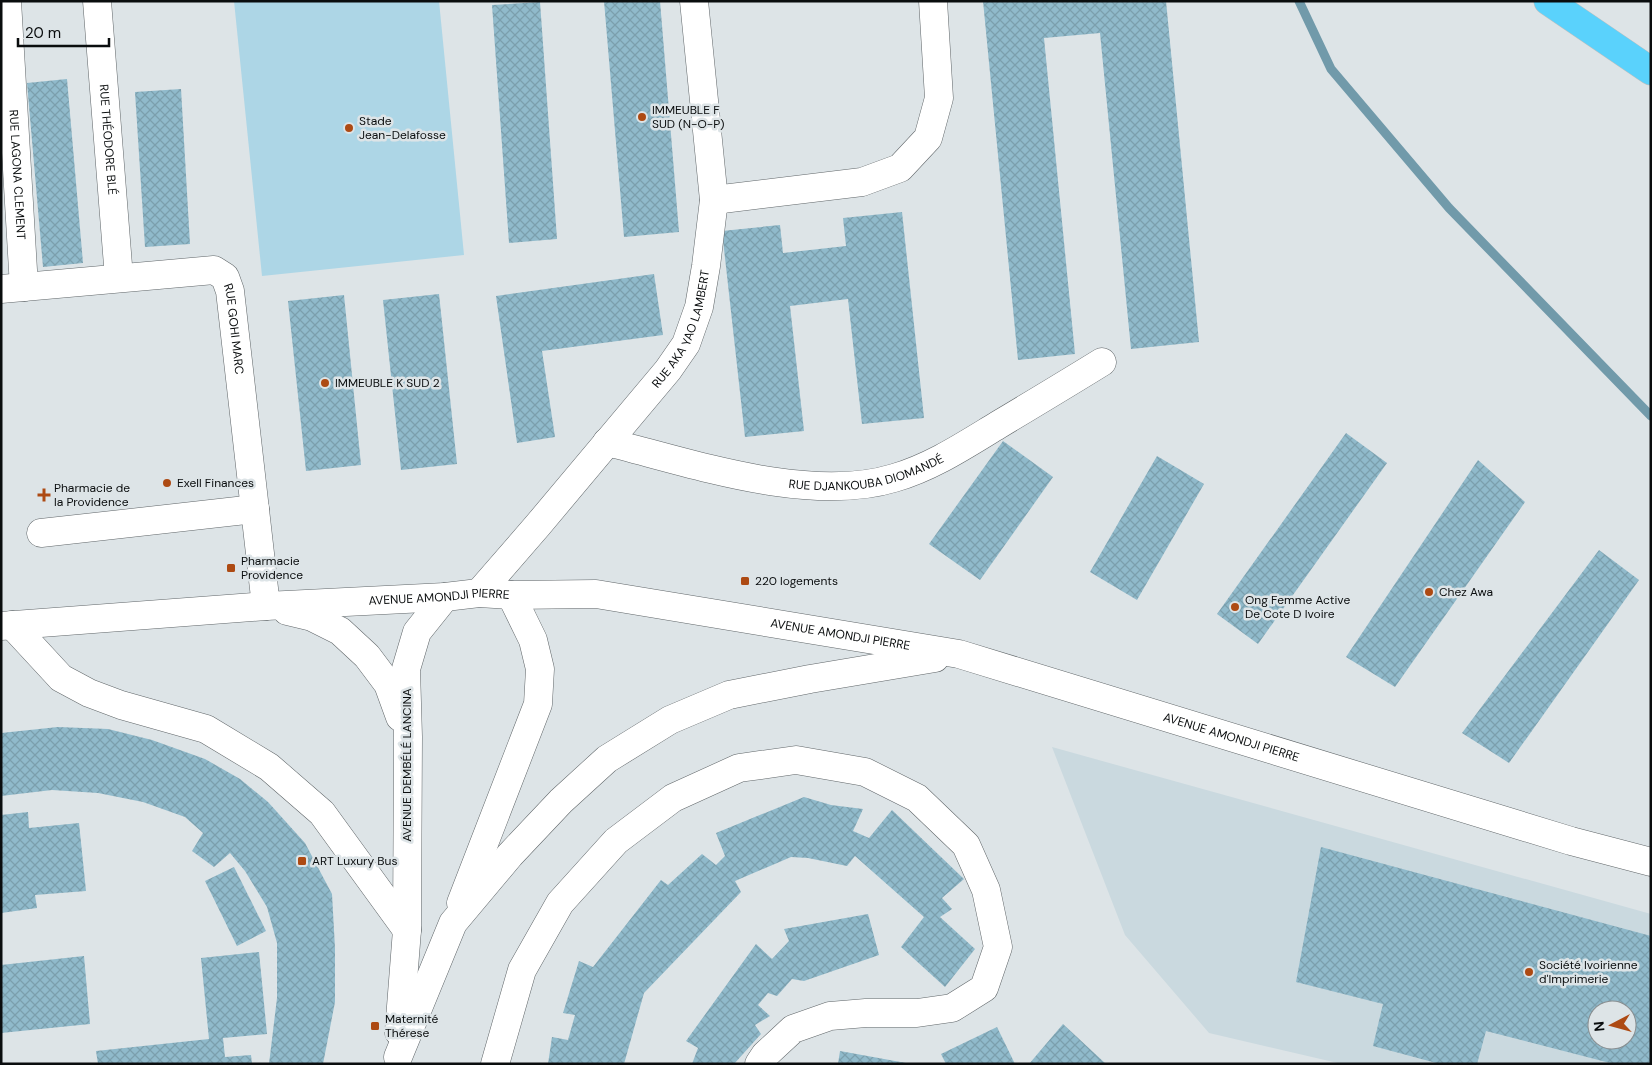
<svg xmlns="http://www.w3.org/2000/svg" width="1652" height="1065" viewBox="0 0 1652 1065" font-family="'DM Sans',sans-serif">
	<defs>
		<pattern id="building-cross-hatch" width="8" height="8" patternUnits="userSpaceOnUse" patternTransform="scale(1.25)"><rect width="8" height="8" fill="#90bacb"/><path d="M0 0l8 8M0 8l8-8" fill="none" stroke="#7b9fad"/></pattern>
	</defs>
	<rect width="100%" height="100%" fill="#dde4e7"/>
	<path fill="#cad9df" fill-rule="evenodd" d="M1052,747L1651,914V1064H1342L1209,1033L1125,935ZM1597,1010H1627V1040H1597Z"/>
	<path fill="#add6e6" d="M234,1H439L464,255L262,276Z"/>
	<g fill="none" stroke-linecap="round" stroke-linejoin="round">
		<path stroke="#719aaa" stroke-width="9" d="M1299,1L1331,69L1449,208L1651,416"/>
	</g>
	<g fill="url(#building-cross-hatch)" fill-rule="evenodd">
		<path d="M604,1H660L679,232L624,237Z"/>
		<path d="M983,1H1166L1199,342L1131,349L1100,33L1044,38L1075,354L1018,360Z"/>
		<path d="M540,2L557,239L509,243L492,5Z"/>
		<path d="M67,79L83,263L43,267L27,83Z"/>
		<path d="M181,89L190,244L145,247L135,92Z"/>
		<path d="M902,212L924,418L862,424L848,299L790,306L804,431L745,437L722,231L780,225L783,253L846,246L843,218Z"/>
		<path d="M654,274L663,335L542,351L555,437L517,443L496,296Z"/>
		<path d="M439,294L457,464L401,470L383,300Z"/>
		<path d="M344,295L361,465L306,471L288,301Z"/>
		<path d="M1346,433L1387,463L1258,644L1217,614Z"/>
		<path d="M1003,441L1053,477L980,580L929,544Z"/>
		<path d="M1157,456L1204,484L1137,600L1090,572Z"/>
		<path d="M1478,460L1525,502L1395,687L1346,657Z"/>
		<path d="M1599,550L1639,580L1509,763L1462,733Z"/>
		<path d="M58,727L108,729L152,740L205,759L240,779L268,802L305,843L332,894L335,948V1002L323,1064H269L277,998V943L267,907L245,871L230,853L214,867L192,851L203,833L185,817L143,802L98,793L52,790L1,796V733Z"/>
		<path d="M804,797L831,805L863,809L853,831L869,838L892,810L964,879L942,898L952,909L940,917L975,949L945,987L901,947L924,917L855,856L847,866L808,858L791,857L735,881L741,892L644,993L624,1064H548L552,1037L568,1040L575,1015L563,1013L579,961L593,967L661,880L668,885L702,854L716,865L725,856L716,833Z"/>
		<path d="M28,812L29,828L79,823L86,891L35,895L37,908L1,913V815Z"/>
		<path d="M1321,847L1651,936V1064H1614L1486,1031L1477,1064H1440L1373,1046L1383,1004L1296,982ZM1597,1010H1627V1040H1597Z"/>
		<path d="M234,867L266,931L237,946L205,881Z"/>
		<path d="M868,914L879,955L804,981L792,979L777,996L768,993L758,1005L770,1016L755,1025L761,1034L734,1064H692L698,1048L686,1041L756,944L772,959L789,941L784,929Z"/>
		<path d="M259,952L267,1034L223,1038L225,1057L251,1055L252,1064H98L96,1051L209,1039L201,958Z"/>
		<path d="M84,956L90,1024L1,1033V965Z"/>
		<path d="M1063,1024L1106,1064H1029Z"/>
		<path d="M997,1027L1015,1064H946L941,1054Z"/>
		<path d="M840,1051L906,1063V1064H838Z"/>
	</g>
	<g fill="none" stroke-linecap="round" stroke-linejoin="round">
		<g stroke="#606669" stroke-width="29">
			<g id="minor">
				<path id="s1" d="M7,1L24,287"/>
				<path id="s2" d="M97,1L119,278"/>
				<path d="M714,200L862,182L900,168L928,138L939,98L933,1"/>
				<path id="s3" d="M1,289L214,270L225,277L230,291L266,606"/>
				<path id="s4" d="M607,442C691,463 809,504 894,478C932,467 965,445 998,425C1033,404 1068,383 1102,362"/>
				<path d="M41,533L255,509"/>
				<path id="s5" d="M479,593L538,525L668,370L686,344L699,307L706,266L714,200L694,1"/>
				<path d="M287,611L312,617L340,631L367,656L388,684L400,717"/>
				<path d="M12,625L61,678L89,693L121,705L206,729L269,767L322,813L407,930"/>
				<path id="s6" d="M1,626L266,606L445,597L479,593L511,595L596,594L959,654L1571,841L1651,862"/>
				<path d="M461,903L538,704L540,669L533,640L511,595"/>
				<path d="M399,1032L407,930L408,737L406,669L417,632L445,597"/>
				<path d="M398,1057L453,923L510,855L561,801L607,759L670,720L729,695L810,679L935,658"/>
				<path d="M495,1064L522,970L560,903L616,841L673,798L739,768L796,760L865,772L917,798L966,845L986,890L998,947L984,988L952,1008L917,1013H866L830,1016L793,1029L765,1055L759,1064"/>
			</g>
		</g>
		<g stroke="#bfc0c0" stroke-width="29">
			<path id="highway" d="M1548,1L1651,71"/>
		</g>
		<use href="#minor" stroke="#fff" stroke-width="28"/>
		<use href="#highway" stroke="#5ad2fc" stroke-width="28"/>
	</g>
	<g fill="#ad4a13" stroke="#dde4e7" stroke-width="2">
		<circle cx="642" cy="117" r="5"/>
		<circle cx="349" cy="128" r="5"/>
		<circle cx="325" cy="383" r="5"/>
		<circle cx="167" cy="483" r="5"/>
		<path d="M41.5 487.5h5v5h5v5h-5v5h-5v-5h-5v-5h5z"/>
		<rect x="226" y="563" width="10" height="10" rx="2.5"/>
		<rect x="740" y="576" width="10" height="10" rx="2.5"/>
		<circle cx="1429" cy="592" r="5"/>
		<circle cx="1235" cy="607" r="5"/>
		<rect x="297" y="856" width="10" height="10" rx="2.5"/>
		<circle cx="1529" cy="972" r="5"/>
		<rect x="370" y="1021" width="10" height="10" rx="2.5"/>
	</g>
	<g text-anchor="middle" stroke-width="5" stroke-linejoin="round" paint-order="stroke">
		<g font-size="12" fill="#0a0d0e" stroke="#dde4e7" text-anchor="start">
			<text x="652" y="114">IMMEUBLE F<tspan x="652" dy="14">SUD (N-O-P)</tspan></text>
			<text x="359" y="125">Stade<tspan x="359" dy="14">Jean-Delafosse</tspan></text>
			<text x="335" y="387">IMMEUBLE K SUD 2</text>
			<text x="177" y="487">Exell Finances</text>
			<text x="54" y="492">Pharmacie de<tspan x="54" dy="14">la Providence</tspan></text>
			<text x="241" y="565">Pharmacie<tspan x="241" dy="14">Providence</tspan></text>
			<text x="755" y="585">220 logements</text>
			<text x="1439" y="596">Chez Awa</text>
			<text x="1245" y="604">Ong Femme Active<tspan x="1245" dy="14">De Cote D Ivoire</tspan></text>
			<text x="312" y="865">ART Luxury Bus</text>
			<text x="1539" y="969">Société Ivoirienne<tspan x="1539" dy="14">d'Imprimerie</tspan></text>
			<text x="385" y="1023">Maternité<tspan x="385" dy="14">Thérese</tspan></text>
		</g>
		<g font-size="12" fill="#0a0d0e" stroke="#dde4e7">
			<text dy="4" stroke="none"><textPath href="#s2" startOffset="139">RUE THÉODORE BLÉ</textPath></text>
			<text dy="4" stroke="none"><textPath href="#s1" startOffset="174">RUE LAGONA CLEMENT</textPath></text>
			<text dy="4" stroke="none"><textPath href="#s5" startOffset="336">RUE AKA YAO LAMBERT</textPath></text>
			<text dy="4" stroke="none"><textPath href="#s3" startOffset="280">RUE GOHI MARC</textPath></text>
			<text dy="4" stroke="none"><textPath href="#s4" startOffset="266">RUE DJANKOUBA DIOMANDÉ</textPath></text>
			<text dy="4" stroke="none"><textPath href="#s6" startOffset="439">AVENUE AMONDJI PIERRE</textPath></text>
			<text dy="4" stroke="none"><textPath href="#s6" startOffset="844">AVENUE AMONDJI PIERRE</textPath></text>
			<text dy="4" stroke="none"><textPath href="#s6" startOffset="1249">AVENUE AMONDJI PIERRE</textPath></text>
			<text transform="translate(407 765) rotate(-90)" y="4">AVENUE DEMBÉLÉ LANCINA</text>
		</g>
	</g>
	<rect width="1652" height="1065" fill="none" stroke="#0a0d0e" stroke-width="5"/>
	<g transform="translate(1612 1025) rotate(264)"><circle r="24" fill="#dde4e7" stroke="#898e90"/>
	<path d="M0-4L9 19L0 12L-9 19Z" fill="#ad4a13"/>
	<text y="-8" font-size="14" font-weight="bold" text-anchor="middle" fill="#0a0d0e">N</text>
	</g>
	<path d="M18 38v8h91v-8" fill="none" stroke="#0a0d0e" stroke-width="2.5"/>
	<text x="25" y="38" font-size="15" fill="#0a0d0e" stroke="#dde4e7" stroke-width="4" paint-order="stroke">20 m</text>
</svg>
